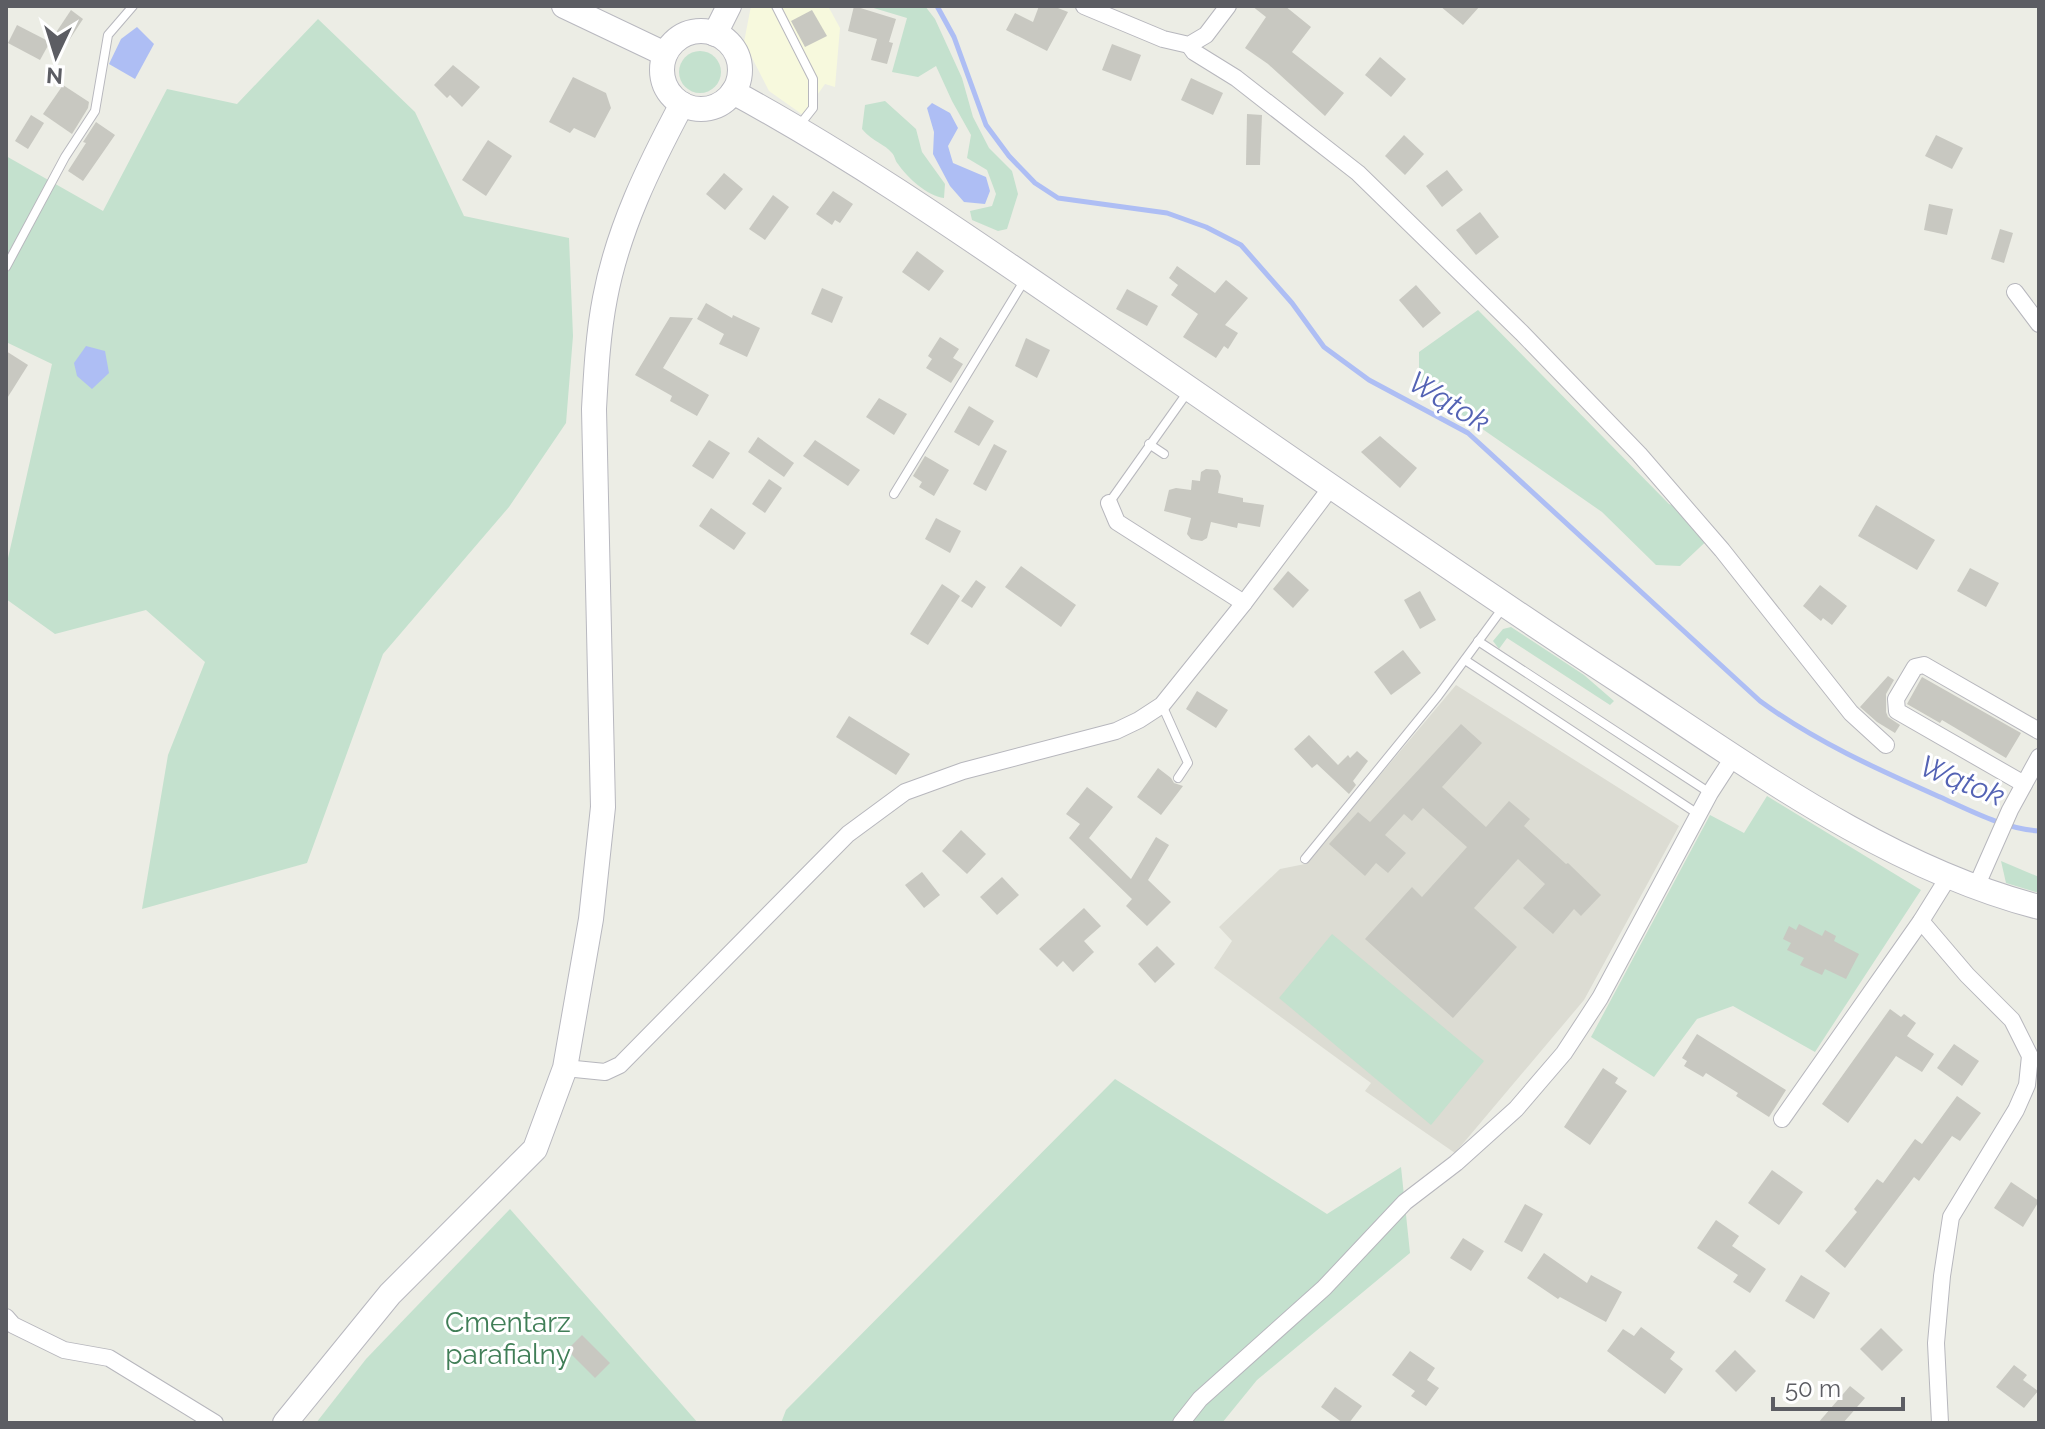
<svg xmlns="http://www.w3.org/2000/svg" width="2045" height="1429" viewBox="0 0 2045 1429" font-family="Raleway,sans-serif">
	<rect width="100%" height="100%" fill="#ecede5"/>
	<path fill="#f7f9dd" d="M751,6H828L840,28L835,87L825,84L803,115L769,91L744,42Z"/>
	<path fill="#dcdcd3" d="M1456,685L1679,826L1584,1000L1455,1153L1365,1091L1371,1083L1214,968L1232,941L1219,927L1280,869L1305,864Z"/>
	<g fill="#c4e1ce">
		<path d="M867,6H925L935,19L962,78L973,117L989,148L1012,171L1018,194L1007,229L998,231L972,220L970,211L992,206L996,194L987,170L967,158L971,135L952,101L936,66L918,77L892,72L907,18Z"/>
		<path d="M318,19L415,112L464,216L569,238L573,336L566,423L509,507L383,654L307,863L142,909L168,755L205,662L146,610L55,634L6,599V567L52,364L6,342V156L103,211L167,89L237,104Z"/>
		<circle cx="700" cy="72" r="21"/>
		<path d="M885,101L916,129L922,152L945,184L944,198C927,196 908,178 898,164C895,161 895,156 892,153C885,144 873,142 862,129L865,105Z"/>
		<path d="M1478,310L1669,504L1701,517L1716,532L1680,566L1656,565L1602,512L1419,385V352Z"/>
		<path d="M1511,627L1584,675L1614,701L1610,705L1507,638L1499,649L1493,641L1503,629Z"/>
		<path d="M1767,796L1921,890L1815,1052L1733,1006L1697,1019L1654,1077L1591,1037L1710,815L1744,833Z"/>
		<path d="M2001,861L2039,877V893L2006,883Z"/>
		<path d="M1332,934L1484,1061L1431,1125L1279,998Z"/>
		<path d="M1115,1079L1327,1214L1401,1167L1410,1253L1257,1380L1222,1423H781L786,1410Z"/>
		<path d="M510,1209L698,1423H316L366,1359Z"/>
	</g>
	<g fill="#aebef4">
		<path d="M137,27L154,44L135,79L109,64L121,39Z"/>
		<path d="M932,103L950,113L958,128L948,146L953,163L986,177L990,191L985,204L964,202L950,186L933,154L934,132L927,108Z"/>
		<path d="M86,346L105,351L109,373L92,389L77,376L74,363Z"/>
	</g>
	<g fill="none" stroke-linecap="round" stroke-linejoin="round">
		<path stroke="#aebef4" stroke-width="5" d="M937,6L954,37L986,125L1009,156L1035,183L1058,198L1167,213L1206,227L1241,245L1292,303L1324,347L1369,380L1468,433L1760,701C1816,742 1877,769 1940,797C1971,811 2005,829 2039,831"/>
	</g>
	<g fill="#c8c8c1">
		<path d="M854,6L896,19L889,42L893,43L887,64L871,60L877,39L848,31Z"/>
		<path d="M1039,6H1053L1068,12L1047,51L1006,30L1015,13L1033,22Z"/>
		<path d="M1252,6H1285L1311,27L1292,52L1344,93L1325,116L1268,64L1245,48L1266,17Z"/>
		<path d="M1440,6H1480L1463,25Z"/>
		<path d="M71,10L83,19L68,42L55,34Z"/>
		<path d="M812,10L827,36L805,47L791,21Z"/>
		<path d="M17,25L50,42L40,60L8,43Z"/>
		<path d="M1112,44L1141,55L1131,81L1102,70Z"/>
		<path d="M1380,57L1406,79L1391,97L1365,75Z"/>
		<path d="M453,65L480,87L462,107L450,95L447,98L434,85Z"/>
		<path d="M573,77L606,93L611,108L595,138L574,128L570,133L549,122Z"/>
		<path d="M1191,78L1223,93L1213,115L1181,100Z"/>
		<path d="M63,85L89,102L88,108L72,134L43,114Z"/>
		<path d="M1247,114L1262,115L1260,165H1246Z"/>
		<path d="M31,115L44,123L28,149L15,141Z"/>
		<path d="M96,122L115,135L83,181L68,171L86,143L83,142Z"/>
		<path d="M1404,135L1424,154L1405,175L1385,156Z"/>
		<path d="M1936,135L1963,148L1952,169L1925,156Z"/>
		<path d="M488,140L512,156L486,196L462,180Z"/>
		<path d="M1447,170L1463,190L1442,207L1426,186Z"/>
		<path d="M724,173L743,189L725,210L706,194Z"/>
		<path d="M833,191L853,204L840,223L835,220L832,225L816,214Z"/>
		<path d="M773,195L789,207L765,240L749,229Z"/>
		<path d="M1929,204L1953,209L1947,235L1924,230Z"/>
		<path d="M1480,212L1499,237L1476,255L1456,230Z"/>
		<path d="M2000,229L2013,233L2004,263L1991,259Z"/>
		<path d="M917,251L944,271L929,291L902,272Z"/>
		<path d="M1177,266L1215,293L1226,280L1248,298L1225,325L1238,333L1228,349L1224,346L1216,358L1183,337L1198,314L1171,295L1178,285L1169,278Z"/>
		<path d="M1416,285L1441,313L1423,328L1399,300Z"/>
		<path d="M822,288L843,297L832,323L811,314Z"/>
		<path d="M1127,289L1158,306L1147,326L1116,309Z"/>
		<path d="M706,303L732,318L733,315L760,328L747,357L719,344L724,334L697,319Z"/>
		<path d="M670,317L693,318L663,368L709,395L697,416L670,401L672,396L635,375Z"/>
		<path d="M940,337L959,349L953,358L963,364L951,383L926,368L932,359L928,356Z"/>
		<path d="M1026,338L1050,350L1037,378L1015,366Z"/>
		<path d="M6,351L28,365L6,400Z"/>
		<path d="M879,398L907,414L894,435L866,417Z"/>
		<path d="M969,406L994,421L979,446L954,432Z"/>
		<path d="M1380,436L1417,468L1400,488L1361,452Z"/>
		<path d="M758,437L794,463L784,477L748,452Z"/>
		<path d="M709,440L730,453L713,479L692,466Z"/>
		<path d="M815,440L860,470L848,486L803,456Z"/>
		<path d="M994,444L1007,451L986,491L973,484Z"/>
		<path d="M925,456L949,470L934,496L919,487L922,482L913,476Z"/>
		<path d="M1206,469L1218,470L1221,476L1218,493L1243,498V502L1264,505L1260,527L1238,523L1237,528L1211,522L1207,538L1202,541L1191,539L1187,534L1191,518L1164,511L1169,490L1176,488L1191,490L1192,480L1200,481L1201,472Z"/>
		<path d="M769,479L782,488L765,513L752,504Z"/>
		<path d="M1876,505L1935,540L1917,570L1858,536Z"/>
		<path d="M711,508L746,533L734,550L699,526Z"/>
		<path d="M936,518L961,531L950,553L925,539Z"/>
		<path d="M1021,566L1076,605L1061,627L1005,587Z"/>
		<path d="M1970,568L1999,583L1986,607L1957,591Z"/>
		<path d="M1288,571L1309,590L1293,608L1273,589Z"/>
		<path d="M976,580L986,587L972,608L961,601Z"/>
		<path d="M942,584L960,596L928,645L910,634Z"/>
		<path d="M1820,585L1847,606L1832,625L1823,618L1821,621L1803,606Z"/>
		<path d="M1420,591L1436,620L1420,629L1404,600Z"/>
		<path d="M1403,650L1421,673L1391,695L1374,672Z"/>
		<path d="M1888,676L1894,680L1886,694V712L1888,717L1900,725L1895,733L1877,722L1860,707Z"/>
		<path d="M1922,677L2021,733L2006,758L1942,720L1940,723L1907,704Z"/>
		<path d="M1197,691L1228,710L1216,728L1186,709Z"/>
		<path d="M849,716L910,754L896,775L836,737Z"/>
		<path d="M1461,724L1482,743L1442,787L1486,827L1509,801L1530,819L1524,826L1566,864L1568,863L1601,895L1581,916L1574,909L1553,934L1523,908L1545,884L1518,859L1474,908L1517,947L1453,1018L1365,939L1412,887L1422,897L1467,847L1423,808L1412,821L1404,814L1385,835L1406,853L1388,873L1376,863L1365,876L1329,844L1358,812L1370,822Z"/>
		<path d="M1309,735L1338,765L1348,755L1350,758L1357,751L1368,761L1353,781L1356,785L1349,794L1317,764L1312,768L1294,749Z"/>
		<path d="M1158,768L1171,778L1174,783L1183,786L1161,815L1137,797Z"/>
		<path d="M1087,787L1113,807L1089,838L1131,879L1156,837L1169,845L1148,880L1171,902L1147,926L1126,906L1132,899L1069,838L1080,824L1066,814Z"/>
		<path d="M961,830L986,854L967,874L942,851Z"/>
		<path d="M922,872L940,895L924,908L905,885Z"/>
		<path d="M1002,877L1019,895L997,915L980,897Z"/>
		<path d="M1084,908L1101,926L1084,941L1094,952L1073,972L1063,961L1057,967L1039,949Z"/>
		<path d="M1799,924L1822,936L1825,930L1836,936L1834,941L1859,954L1846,979L1825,969L1822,975L1800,965L1804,958L1787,950L1791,943L1783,939L1789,926L1796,930Z"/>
		<path d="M1157,946L1175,964L1155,983L1138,964Z"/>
		<path d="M1890,1009L1901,1017L1904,1014L1916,1023L1907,1036L1934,1054L1922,1072L1896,1056L1848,1123L1822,1104Z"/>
		<path d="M1697,1034L1786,1090L1769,1117L1736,1096L1738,1093L1706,1073L1703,1077L1684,1066L1687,1061L1682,1058Z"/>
		<path d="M1954,1044L1979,1061L1962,1086L1937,1068Z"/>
		<path d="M1603,1068L1618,1078L1615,1083L1627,1091L1590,1145L1564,1127Z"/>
		<path d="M1957,1096L1981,1113L1960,1141L1952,1136L1919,1181L1914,1177L1845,1268L1825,1251L1857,1212L1854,1209L1877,1179L1883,1183L1915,1139L1922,1144Z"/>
		<path d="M1772,1170L1803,1192L1779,1225L1748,1203Z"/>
		<path d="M2011,1182L2039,1201L2023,1227L1994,1208Z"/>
		<path d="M1525,1204L1543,1214L1522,1252L1504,1242Z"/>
		<path d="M1716,1220L1739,1236L1732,1246L1766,1269L1750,1293L1733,1282L1738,1275L1697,1248Z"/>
		<path d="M1463,1238L1484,1251L1471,1271L1450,1258Z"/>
		<path d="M1544,1253L1587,1283L1591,1275L1622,1292L1606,1322L1560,1297L1558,1299L1527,1278Z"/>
		<path d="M1801,1275L1830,1293L1814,1319L1785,1301Z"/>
		<path d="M1641,1327L1675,1352L1670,1359L1683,1369L1665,1394L1607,1351L1623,1329L1634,1336Z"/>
		<path d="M1881,1328L1903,1350L1882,1371L1860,1349Z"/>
		<path d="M582,1335L610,1363L595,1378L567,1350Z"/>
		<path d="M1735,1350L1756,1371L1736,1392L1715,1371Z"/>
		<path d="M1410,1351L1435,1368L1427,1380L1439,1388L1426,1406L1411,1396L1415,1391L1392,1375Z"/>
		<path d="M2014,1365L2027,1375L2023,1380L2038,1391L2024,1408L1996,1387Z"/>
		<path d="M1850,1386L1865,1398L1843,1423H1818Z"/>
		<path d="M1335,1387L1362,1406L1349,1423H1343L1321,1407Z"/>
	</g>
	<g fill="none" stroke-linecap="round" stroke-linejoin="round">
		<g stroke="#b7b7bd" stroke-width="10">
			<g id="lane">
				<path d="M776,6L813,79V108L798,127"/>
				<path d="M6,267L65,157L95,111L108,35L133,6"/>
				<path d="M1149,444L1164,454"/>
				<path d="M894,494L1024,281"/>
				<path d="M1109,503L1187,393"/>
				<path d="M1478,641L1710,793"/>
				<path d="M1465,660L1698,814"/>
				<path d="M1162,705L1188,763L1178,778"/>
				<path d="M1305,859L1438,696L1502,609"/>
			</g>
		</g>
		<g stroke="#b7b7bd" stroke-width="18">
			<g id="street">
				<path d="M1084,6L1163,39L1189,45L1206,35L1228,6"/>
				<path d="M1189,45L1194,52L1236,78L1358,173L1522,333L1639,454L1722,550L1851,713L1886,745"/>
				<path d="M2015,292L2039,324"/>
				<path d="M1109,503L1117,522L1244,603"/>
				<path d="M2024,784L1897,711L1896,699L1915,667L1924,665L2039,731"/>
				<path d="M1976,887L2010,810L2039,757"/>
				<path d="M1921,921L1967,975L2012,1020L2030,1056L2027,1085L2016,1110L1951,1217L1942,1276L1936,1343L1940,1423"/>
				<path d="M565,1068L605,1072L620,1065L848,834L905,792L963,771L1116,731L1139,720L1162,705L1244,603L1332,486"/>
				<path d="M1782,1119L1921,921L1949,876"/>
				<path d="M6,1317L13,1325L64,1350L109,1358L215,1423"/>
				<path d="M1181,1423L1200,1399L1324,1288L1405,1202L1456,1163L1516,1109L1564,1053L1600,998L1710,793L1734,756"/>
			</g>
		</g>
		<g stroke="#b8b8bf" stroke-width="26">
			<g id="secondary">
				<path d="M564,6L665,54"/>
				<circle cx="701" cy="70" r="39"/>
				<path d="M715,34L729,6"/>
				<path d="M733,92C851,156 962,233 1073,309C1257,434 1438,563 1624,684C1753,769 1888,868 2039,907"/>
				<path d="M285,1423L390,1294L535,1149L565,1068L591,919L603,807L594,409C596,372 598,334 605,298C618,229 649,166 682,104"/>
			</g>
		</g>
		<use href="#lane" stroke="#fff" stroke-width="8"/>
		<use href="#street" stroke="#fff" stroke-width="16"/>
		<use href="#secondary" stroke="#fff" stroke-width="24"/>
	</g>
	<g text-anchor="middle" stroke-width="6" stroke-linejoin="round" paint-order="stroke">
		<g font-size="28" fill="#407e57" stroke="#fff">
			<text x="508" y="1332">Cmentarz<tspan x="508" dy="32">parafialny</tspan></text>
		</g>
		<g font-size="30" font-style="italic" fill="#5463b4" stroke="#fff">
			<text transform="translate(1449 402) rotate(31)" y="10">Wątok</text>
			<text transform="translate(1962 781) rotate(22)" y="10">Wątok</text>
		</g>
	</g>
	<rect width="2045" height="1429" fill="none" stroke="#5c5d63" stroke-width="16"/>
	<g transform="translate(56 56) rotate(184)" stroke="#ffffff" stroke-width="6" paint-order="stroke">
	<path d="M0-6L14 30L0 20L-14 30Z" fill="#5c5d63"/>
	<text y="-12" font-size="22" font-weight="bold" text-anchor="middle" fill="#5c5d63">N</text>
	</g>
	<path d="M1773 1397v12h130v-12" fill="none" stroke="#5c5d63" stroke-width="4"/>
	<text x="1785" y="1397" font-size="24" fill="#5c5d63" stroke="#ffffff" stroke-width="6" paint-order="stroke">50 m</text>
</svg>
